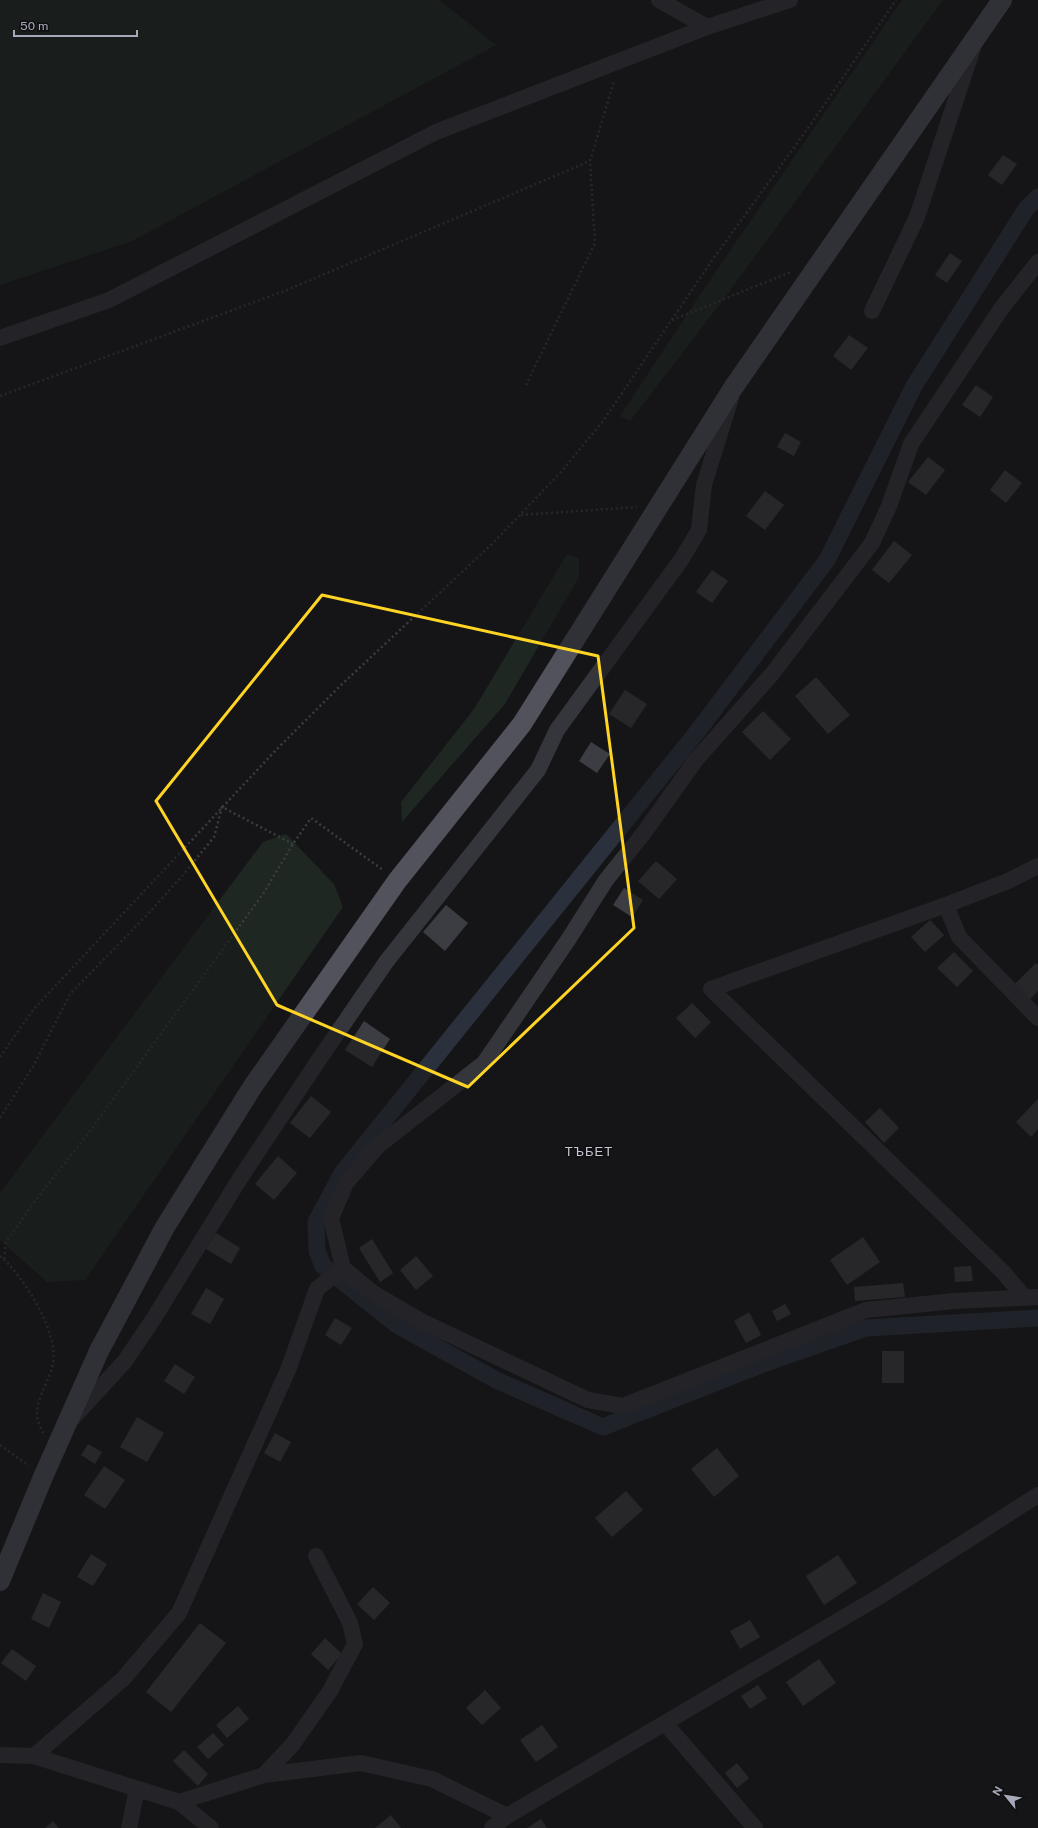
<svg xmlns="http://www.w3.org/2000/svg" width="1038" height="1828" viewBox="0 0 1038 1828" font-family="'Public Sans',sans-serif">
	<rect width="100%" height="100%" fill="#151517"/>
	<g fill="#1e2721">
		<path d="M0,0H439L496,45L132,241L0,285Z"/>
		<path d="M902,0H943L723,300L630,421L620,416L706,286Z"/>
		<path d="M567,554L579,558V577L505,704L402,822L401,802L474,709Z"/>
		<path d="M286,834L334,884L343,907L85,1280L47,1282L0,1240V1193L263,842Z"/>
	</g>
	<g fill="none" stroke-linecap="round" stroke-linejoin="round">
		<path stroke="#2a313c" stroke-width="17" d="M1038,197L1026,209L914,386L827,560L697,732L342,1173L316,1222L317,1251L323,1266L397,1325L498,1381L603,1427L763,1364L866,1328L1038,1318"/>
	</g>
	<g fill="#3c3d42">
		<path d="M1003,155L1017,164L1002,185L988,175Z"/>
		<path d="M950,253L962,261L947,283L935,275Z"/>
		<path d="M849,335L868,348L851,370L833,356Z"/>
		<path d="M976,385L993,397L980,417L962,405Z"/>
		<path d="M785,433L801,442L794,456L777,447Z"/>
		<path d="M928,457L945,470L926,495L908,482Z"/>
		<path d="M1005,470L1022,483L1006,503L990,490Z"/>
		<path d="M765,491L784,505L765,530L746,516Z"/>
		<path d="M894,541L912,555L889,583L872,570Z"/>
		<path d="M712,570L728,581L712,603L696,592Z"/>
		<path d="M816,677L850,715L828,734L795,696Z"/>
		<path d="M625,690L647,704L631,728L609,714Z"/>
		<path d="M763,711L791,739L770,760L742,732Z"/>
		<path d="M591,742L610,754L597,773L579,761Z"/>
		<path d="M656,861L677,879L659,899L638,881Z"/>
		<path d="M624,888L643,900L632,917L613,905Z"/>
		<path d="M446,905L468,923L445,951L423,932Z"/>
		<path d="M930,920L944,935L925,952L911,937Z"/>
		<path d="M954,952L973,971L957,987L937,968Z"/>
		<path d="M1036,963L1038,965V991L1029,1000L1014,985Z"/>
		<path d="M692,1003L711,1022L695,1038L676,1018Z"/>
		<path d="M364,1021L390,1039L372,1067L345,1050Z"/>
		<path d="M311,1096L331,1112L310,1138L290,1123Z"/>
		<path d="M1038,1099V1129L1031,1137L1016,1122Z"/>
		<path d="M880,1108L899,1128L884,1143L865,1122Z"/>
		<path d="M278,1156L297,1173L274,1200L255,1184Z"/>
		<path d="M216,1233L240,1248L231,1264L206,1249Z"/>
		<path d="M863,1237L880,1262L847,1285L830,1260Z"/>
		<path d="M372,1239L393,1273L380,1282L359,1248Z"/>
		<path d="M416,1256L433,1276L416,1290L400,1270Z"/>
		<path d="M971,1266L973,1281L955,1282L954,1267Z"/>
		<path d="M903,1283L905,1297L855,1301L854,1287Z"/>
		<path d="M206,1288L224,1299L210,1324L191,1314Z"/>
		<path d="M785,1304L791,1314L777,1321L772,1311Z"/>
		<path d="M749,1312L761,1335L746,1343L734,1321Z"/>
		<path d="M335,1318L352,1328L341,1345L325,1335Z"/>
		<rect x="882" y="1351" width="22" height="32"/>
		<path d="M175,1364L195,1377L184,1394L164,1381Z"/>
		<path d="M137,1417L164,1433L147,1462L120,1447Z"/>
		<path d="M275,1433L291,1442L280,1462L264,1453Z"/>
		<path d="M88,1444L102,1452L95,1464L81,1455Z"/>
		<path d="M717,1448L739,1476L714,1497L691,1469Z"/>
		<path d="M104,1466L125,1480L105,1509L84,1495Z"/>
		<path d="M626,1491L643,1510L612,1537L595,1518Z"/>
		<path d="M91,1554L107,1564L93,1586L77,1577Z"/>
		<path d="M838,1555L857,1583L824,1605L806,1576Z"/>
		<path d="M373,1587L390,1603L374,1620L357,1604Z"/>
		<path d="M43,1593L61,1602L49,1628L31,1619Z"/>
		<path d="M750,1620L760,1637L740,1649L730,1631Z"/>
		<path d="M200,1623L226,1643L171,1712L146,1692Z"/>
		<path d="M325,1638L342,1654L328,1670L311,1654Z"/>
		<path d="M12,1649L36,1666L26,1681L1,1663Z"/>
		<path d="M819,1659L836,1683L803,1706L786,1682Z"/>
		<path d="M758,1685L767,1698L750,1709L741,1696Z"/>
		<path d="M485,1690L501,1708L482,1725L466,1708Z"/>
		<path d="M238,1706L249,1719L227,1738L216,1725Z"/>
		<path d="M542,1725L558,1747L536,1762L520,1740Z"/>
		<path d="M213,1733L224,1745L208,1759L197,1747Z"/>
		<path d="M184,1750L208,1774L198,1786L173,1761Z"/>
		<path d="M737,1763L749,1778L737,1788L725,1773Z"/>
		<path d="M391,1815L401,1828H375Z"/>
		<path d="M541,1819L547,1828H527Z"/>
		<path d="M53,1821L59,1828H45Z"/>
	</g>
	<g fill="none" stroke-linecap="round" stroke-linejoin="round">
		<g stroke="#3b3c43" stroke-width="2.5" stroke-dasharray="2 3" stroke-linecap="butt">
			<path d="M672,320L791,272"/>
			<path d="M526,385L595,243L590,161L614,81"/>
			<path d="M0,396L287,290L590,161"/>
			<path d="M521,515L637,507"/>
			<path d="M0,1057L33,1010L275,751L339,687L493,543L560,473L603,421L713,259L811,124L896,0"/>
			<path d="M0,1118L34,1065L70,994L147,915L183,875L214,837L222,807L293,844"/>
			<path d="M0,1256C23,1275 59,1333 53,1363C50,1381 36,1397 37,1416C37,1421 41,1428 43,1433"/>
			<path d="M4,1259L6,1242L35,1201L90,1131L263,894L293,844L311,818L383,870"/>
			<path d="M0,1445L29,1466"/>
		</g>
		<g stroke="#35363c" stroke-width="16">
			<path d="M659,0L707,27"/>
			<path d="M872,311L917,217L973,48"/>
			<path d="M0,338L109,300L436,132L707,27L790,0"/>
			<path d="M946,905L959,937L1038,1018"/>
			<path d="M343,1268L331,1218L346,1183L378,1146L484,1063L568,940L606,880L643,834L695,761L772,674L872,543L889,506L911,444L1001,309L1038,262"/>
			<path d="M1025,1298L1003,1272L711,989L946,905L1008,881L1038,866"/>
			<path d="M73,1418L125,1361L154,1318L239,1180L316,1064L386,962L538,770L557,730L681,560L699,530L704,485L731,398"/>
			<path d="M665,1723L755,1828"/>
			<path d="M0,1755L34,1756L123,1679L179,1613L288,1370L317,1289L343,1268L373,1293L421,1321L588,1400L623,1406L866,1310L954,1301L1038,1297"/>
			<path d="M34,1756L179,1802L211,1828"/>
			<path d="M264,1775L293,1744L330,1691L355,1644L350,1623L316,1556"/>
			<path d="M179,1802L264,1775L361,1763L432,1779L507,1816"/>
			<path d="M129,1828L137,1789"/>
			<path d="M492,1828L507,1816L882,1595L1038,1495"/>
		</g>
		<path stroke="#51525b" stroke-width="20" d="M0,1581L43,1477L99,1351L165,1227L253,1086L397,881L522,724L733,388L1002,0"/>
	</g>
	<path d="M0 0H1038V1828H0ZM322,595L598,656L634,928L468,1087L277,1005L156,801Z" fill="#151517" fill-opacity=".55" fill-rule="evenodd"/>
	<path fill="none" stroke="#ffd525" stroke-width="3" stroke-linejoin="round" d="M322,595L598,656L634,928L468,1087L277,1005L156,801Z"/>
	<g text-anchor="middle" stroke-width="3" stroke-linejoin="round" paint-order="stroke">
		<g font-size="13" letter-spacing="1" fill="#c7c8d4" stroke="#101012">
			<text x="589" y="1156">ТЪБЕТ</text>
		</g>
	</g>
	<g transform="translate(1006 1796) rotate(300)" stroke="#101012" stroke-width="3" paint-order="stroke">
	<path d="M0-3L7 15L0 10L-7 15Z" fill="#a5a9b8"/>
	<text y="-6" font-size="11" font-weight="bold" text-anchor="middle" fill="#a5a9b8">N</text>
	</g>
	<path d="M14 30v6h123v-6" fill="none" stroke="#a5a9b8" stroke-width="2"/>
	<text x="20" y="30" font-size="12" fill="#a5a9b8" stroke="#101012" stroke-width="3" paint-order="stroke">50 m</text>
</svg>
